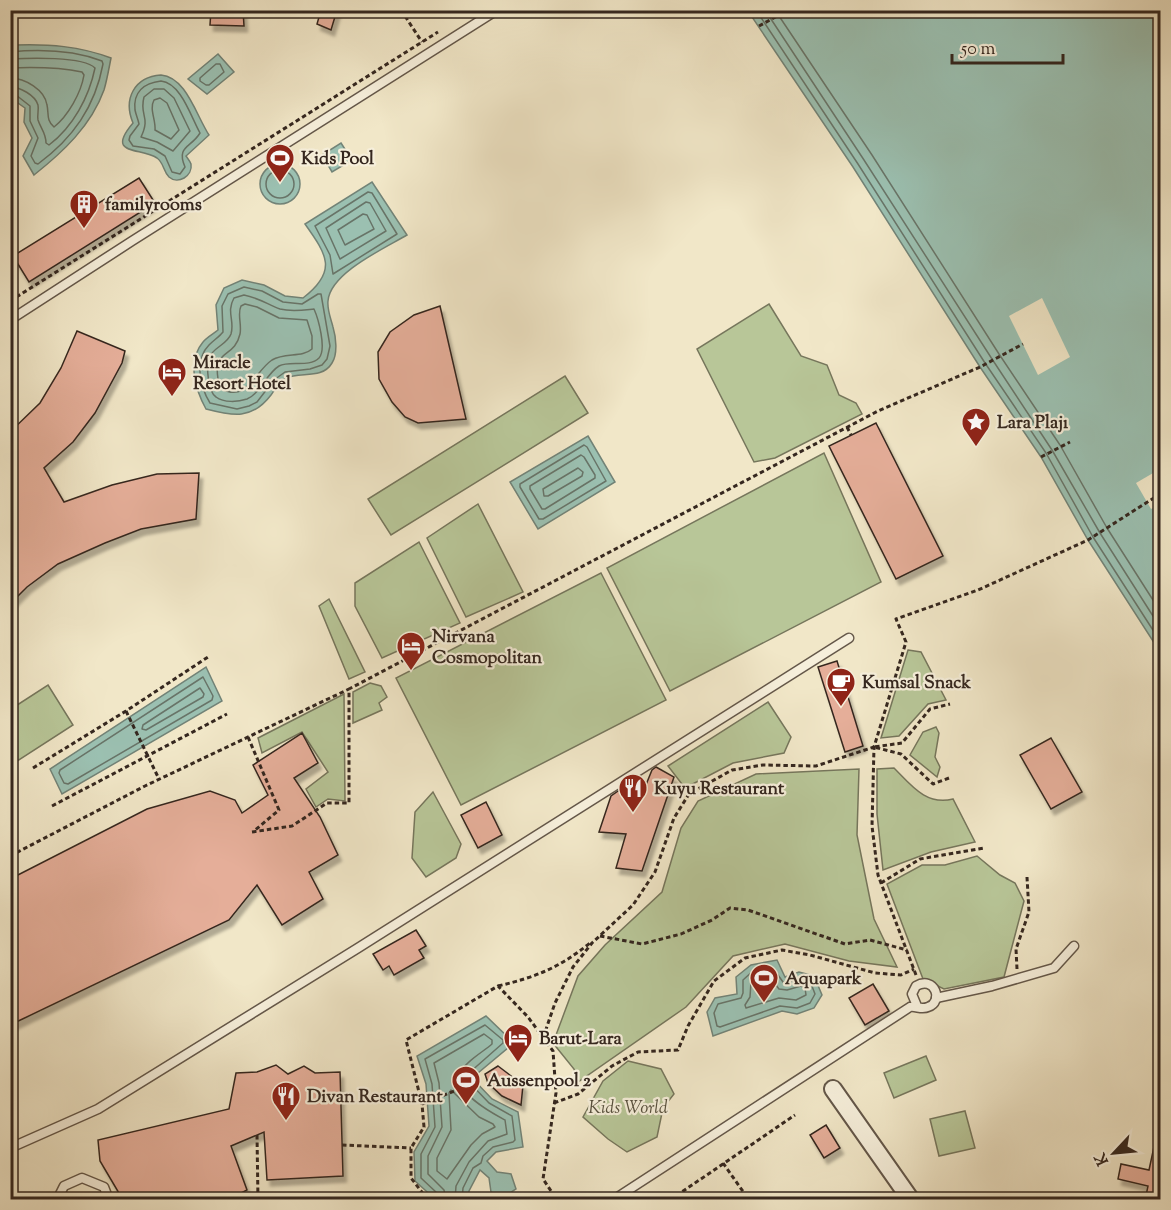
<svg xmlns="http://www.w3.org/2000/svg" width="1171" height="1210" viewBox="0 0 1171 1210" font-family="'Sorts Mill Goudy',serif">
	<defs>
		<filter id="shadow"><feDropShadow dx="3.5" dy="6" stdDeviation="1.5" flood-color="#0004"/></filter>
	</defs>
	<rect width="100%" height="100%" fill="#f1e7c8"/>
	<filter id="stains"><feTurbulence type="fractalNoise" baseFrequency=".00333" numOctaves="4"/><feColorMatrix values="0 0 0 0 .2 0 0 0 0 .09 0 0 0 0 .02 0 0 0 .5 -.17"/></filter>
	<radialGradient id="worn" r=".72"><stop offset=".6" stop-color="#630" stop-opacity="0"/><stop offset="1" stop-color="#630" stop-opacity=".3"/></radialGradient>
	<g fill="#b8c698" stroke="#76765c" stroke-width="1.5">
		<path d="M769,304L801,356L827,365L839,395L856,403L862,414L775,458L754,462L697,349Z"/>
		<path d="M565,376L588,413L391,535L368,499Z"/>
		<path d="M824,453L881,582L670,691L607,568Z"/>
		<path d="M478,504L523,592L466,617L427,538Z"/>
		<path d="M419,542L460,623L382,658L355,606V583Z"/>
		<path d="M601,573L666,700L461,805L396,678Z"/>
		<path d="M329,599L365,672L349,679L319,606Z"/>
		<path d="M908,650L921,652L946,700L928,704L899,736L881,738Z"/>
		<path d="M370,683L381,686L387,697L379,703L382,710L353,723V692Z"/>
		<path d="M48,685L73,725L11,765V709Z"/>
		<path d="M344,694L345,801L328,799L316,807L306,789L328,772L302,732L262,753L258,738Z"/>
		<path d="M768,702L791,737L784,753L733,763L685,788L668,766Z"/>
		<path d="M936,727L939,733L935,757L940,767L937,777L910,755L923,732Z"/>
		<path d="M894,768C911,785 926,806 953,799L975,842L931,852L883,870L877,814V769Z"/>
		<path d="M859,769L857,835L874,919L897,967L849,961L785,944L733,956L686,1007L578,1082L574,1069L553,1043L578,976L605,945L662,892L681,828L698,801L756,774Z"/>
		<path d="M433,792L461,844L456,858L426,877L412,858L415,812Z"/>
		<path d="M977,856L1000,875L1015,883L1024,901L1004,977L944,989L923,979L887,884L922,865H945Z"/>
		<path d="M926,1056L936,1080L894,1098L884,1073Z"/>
		<path d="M628,1061L661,1069L674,1094L663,1108L657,1137L627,1152L608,1139L583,1117L603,1081Z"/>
		<path d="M965,1111L975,1148L939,1156L930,1119Z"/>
	</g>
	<g fill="#9bc0b1" stroke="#728377" stroke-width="1.5">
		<path d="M748,11H1160V652L1088,540L1041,457L980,367L853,167Z"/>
		<path d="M16,45C49,44 79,46 111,58C109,68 107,80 104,90C91,126 63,152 34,175L23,156L32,138L24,122L25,108L11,98V46Z"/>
		<path d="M218,54L234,72L207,94L188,79Z"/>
		<path d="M161,75C186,77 196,115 209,135L186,156C188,159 190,161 191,164C193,176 178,185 169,177C163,171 164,163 157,158C140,147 105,156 133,123C123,99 134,77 161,75Z"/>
		<path d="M341,143L352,160L332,172L322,155Z"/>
		<circle cx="280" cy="184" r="20"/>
		<path d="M372,182L407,235C385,248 330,273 328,301C327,310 331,319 333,327C336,337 338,354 332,363C322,380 300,371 286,378C278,382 276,388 271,395C252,420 233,416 206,409C195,389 187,361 203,342C207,337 213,334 218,330L216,305L224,288L242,280L264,285L285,296L303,298C338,271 327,255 305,224Z"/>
		<path d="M588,436L615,482L538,529L510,482Z"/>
		<path d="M206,667L222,701L62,794L50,769Z"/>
		<path d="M777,960L785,977L799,972L814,976L822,995L814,1008L797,1014L782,1011L713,1036L707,1012L715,998L737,994L736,977L751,965Z"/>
		<path d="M486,1016L514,1043L472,1078L492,1099L518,1112L523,1147L496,1152L487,1161L497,1172L511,1174L516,1189L502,1198L491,1192L489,1178L480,1170L469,1191L468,1199H435L415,1181L414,1152L429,1126L426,1084L417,1056Z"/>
	</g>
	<g fill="#f1e7c8">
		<path d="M1042,298L1070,357L1038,375L1009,316Z"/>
		<path d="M1160,469V504L1151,509L1136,483Z"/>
	</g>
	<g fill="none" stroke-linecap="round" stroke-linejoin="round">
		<g stroke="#687468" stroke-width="1.5">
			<path d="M756,10L858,164L985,363L1046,453L1093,537L1160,641"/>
			<path d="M765,10L864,160L992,359L1052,450L1100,533L1160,627"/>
			<path d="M775,10L872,155L999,354L1060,445L1107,528L1160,611"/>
			<path d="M10,52C41,49 73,50 102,61L103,64C95,107 73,138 38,164L35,163L31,156L38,138L30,121V106L16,95L10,94"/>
			<path d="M10,59C28,58 83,56 95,68C89,97 73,127 49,145L46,143C46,133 41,129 38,120C37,115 39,110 38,105C35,95 20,87 10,87"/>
			<path d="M216,64H220L224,72L209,85H206L200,81V78Z"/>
			<path d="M10,68C35,67 58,67 82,72L84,75C81,93 68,116 54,127C46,120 49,114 47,105C45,90 25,78 10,78"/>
			<path d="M161,81C181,83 191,117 200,133C191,148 176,146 185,167L180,174L172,172L165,156L154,149L133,146L129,140L130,136L139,124C138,119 136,115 135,110C133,92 144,83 161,81Z"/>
			<path d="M154,89H164L174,98L190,131L173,151L157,142L141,137C151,116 139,116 144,97Z"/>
			<path d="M160,98L167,103L179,130L171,139L155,130C156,120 149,109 154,100Z"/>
			<circle cx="280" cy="184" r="14"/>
			<path d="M368,192L372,193L397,234L333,274L330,255L315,226Z"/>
			<path d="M366,202L370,203L386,231L340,259L326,228Z"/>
			<path d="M363,214L367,215L374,229L345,245L338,230Z"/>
			<path d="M244,287L262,291L283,302L302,304L318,294H321L330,346L327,359L322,365L310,369L285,372L274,380L257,402L249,406L237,409L210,403C200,387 194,360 209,345C214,340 219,337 223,332L222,306L228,294Z"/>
			<path d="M244,295C259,298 267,304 280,309C292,312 304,310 314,309C318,318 327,349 319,358C309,368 290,360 279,366C266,374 261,393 247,399C238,402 224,403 216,397C208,392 206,366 209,358C213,347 227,345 231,334C235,321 226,312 234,298Z"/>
			<path d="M245,304L257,307L279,318L307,320L312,336V349C302,358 285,352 272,360C254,372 247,404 220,388C209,346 234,361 240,334C242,324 237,314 241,306Z"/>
			<path d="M584,445L587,447L606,481L543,519H539L520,487V484Z"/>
			<path d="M581,455L584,457L595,475V478L545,509H542L530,489V486Z"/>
			<path d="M578,468L583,472L582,476L548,496H544L543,489Z"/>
			<path d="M203,677L213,696L212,700L68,784L64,783L59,773L60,770Z"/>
			<path d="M200,688L204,694L203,697L146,730L142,729L143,725Z"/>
			<path d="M773,968L783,982C795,984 795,976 810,981L815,994L810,1003L797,1008L780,1006L720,1027L717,1026L714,1013L718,1004L741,998L743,993V980L754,970Z"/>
			<path d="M769,976L779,989L787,990L801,986L805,988L806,995L796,1000L779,998L746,1008L745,1005L750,997L751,982L757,977Z"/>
			<path d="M451,1090L479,1117L493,1124L495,1127L482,1134L471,1145L447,1179L437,1171V1158L451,1130L449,1093Z"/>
			<path d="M439,1200L437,1193L421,1178V1154L435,1127L432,1084L425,1059L485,1025L503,1040V1043L469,1073L467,1080L489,1103L512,1116L515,1140L513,1142L493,1147L483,1156L481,1163L473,1168L463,1188L462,1200"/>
			<path d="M446,1200L444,1190L428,1174V1156L442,1127L439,1083L434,1063L484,1034L492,1040V1044C483,1052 466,1061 461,1072C452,1092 492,1113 505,1120L507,1134L488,1141L469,1162L456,1186L455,1200"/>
		</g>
	</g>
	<g fill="#e5ae99" stroke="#35271f" stroke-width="1.5" filter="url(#shadow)">
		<path d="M211,10H243L244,26L210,25Z"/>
		<path d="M321,10H337L331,30L317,24Z"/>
		<path d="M139,178L155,203L29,282L13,256Z"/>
		<path d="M440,306L466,419L418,423L405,417L392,402L379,379L378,352L390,332L414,315Z"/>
		<path d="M77,331L125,351L122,363L95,413L73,442L44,468L64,502L112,485L157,474L199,473L196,519L141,529L105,543L58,564L27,587L10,604V432L40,403L61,368Z"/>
		<path d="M876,423L943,556L896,579L829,446Z"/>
		<path d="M837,661L863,746L845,752L818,667Z"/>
		<path d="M302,733L318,763L294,778L320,817L338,855L309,872L323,899L282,925L257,885L229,920L10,1025V879L147,809L210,791L235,800L242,813L268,795L253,765Z"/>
		<path d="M1051,738L1082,792L1051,809L1020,755Z"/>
		<path d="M656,767L674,777L642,871L616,868L626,834L599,832L611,796L621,789L641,797L652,770Z"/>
		<path d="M486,802L502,835L478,848L461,815Z"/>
		<path d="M416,930L426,946L419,950L424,958L394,975L389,966L383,970L373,954Z"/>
		<path d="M873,984L889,1011L865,1025L849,998Z"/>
		<path d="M276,1065L288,1074L304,1066L315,1073L340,1072L343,1176L267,1180L264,1132L231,1146L247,1190L228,1200H123L100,1161L98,1140L229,1109L236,1073L257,1072Z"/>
		<path d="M498,1066L523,1085L521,1105L502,1096L488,1083L485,1074Z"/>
		<path d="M826,1125L840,1148L824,1158L810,1135Z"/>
		<path d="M1155,1142L1161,1143V1190L1158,1200H1145L1148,1186L1118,1179L1121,1164L1149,1170Z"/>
	</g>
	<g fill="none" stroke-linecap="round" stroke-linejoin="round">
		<g stroke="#645749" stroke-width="11">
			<g id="lane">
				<path d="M10,320L132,241L497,10"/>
				<path d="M936,998L992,986L1054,968L1074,946"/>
				<path d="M10,1148L98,1109L358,948L849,638"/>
				<path d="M57,1200L64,1186L82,1178L104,1187L109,1200"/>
				<path d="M613,1200L910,1007C916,1006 922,1010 928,1007C944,1002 935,975 916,986L912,994L917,1006"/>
			</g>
		</g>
		<g stroke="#645749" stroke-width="20">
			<path id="street" d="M833,1089L911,1200"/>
		</g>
		<g stroke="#35271f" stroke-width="3" stroke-dasharray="4.5 3" stroke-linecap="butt">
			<path d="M401,10L422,42"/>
			<path d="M759,26L788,10"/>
			<path d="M10,301L438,32"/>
			<path d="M847,427L851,435"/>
			<path d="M1041,457L1070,442"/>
			<path d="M126,711L159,779"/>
			<path d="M248,737L279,810L254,831"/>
			<path d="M33,768L126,711L208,657"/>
			<path d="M949,778L933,784L901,754L874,747L902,743L930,709L950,704"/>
			<path d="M52,806L227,714"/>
			<path d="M252,832L292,826L327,803H349V689L878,411L980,367L1023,344"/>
			<path d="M10,856L145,786L349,689"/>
			<path d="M881,883L920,859L984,848"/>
			<path d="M600,936L642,944L681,934L712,920L730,908L748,910L845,944L870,940L907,950"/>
			<path d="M1017,969L1016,949L1029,912L1027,877"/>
			<path d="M916,975L878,875L872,826L874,747L906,642L896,619L978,590L1088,540L1160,494"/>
			<path d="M498,986C536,977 559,968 590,943"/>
			<path d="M543,1038L555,1003L573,967L592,943L633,905L655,872L674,818L689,794L732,770L763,765L816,766L874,747"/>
			<path d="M554,1103L578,1094L612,1066L638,1052L678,1050L688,1026L714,981L745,958L782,950L810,955L875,973L901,975L914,969"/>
			<path d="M422,1104L479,1081"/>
			<path d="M257,1135L258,1200"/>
			<path d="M342,1145L411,1148"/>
			<path d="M723,1163L749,1200"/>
			<path d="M428,1200L411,1178V1148L424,1127L422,1104L406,1040L498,986L528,1017L553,1051L556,1093L543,1179L557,1200"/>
			<path d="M670,1200L795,1115"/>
		</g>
		<use href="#lane" stroke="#f6efdb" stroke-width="8"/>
		<use href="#street" stroke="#f6efdb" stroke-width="16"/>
	</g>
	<defs>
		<g id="stadium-pin" transform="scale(1.5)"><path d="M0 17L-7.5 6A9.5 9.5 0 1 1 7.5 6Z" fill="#8f2418" stroke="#f6efdb"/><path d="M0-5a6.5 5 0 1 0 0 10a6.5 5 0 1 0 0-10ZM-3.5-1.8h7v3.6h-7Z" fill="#fff"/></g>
		<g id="building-pin" transform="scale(1.5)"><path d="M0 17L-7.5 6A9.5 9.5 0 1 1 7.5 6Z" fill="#8f2418" stroke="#f6efdb"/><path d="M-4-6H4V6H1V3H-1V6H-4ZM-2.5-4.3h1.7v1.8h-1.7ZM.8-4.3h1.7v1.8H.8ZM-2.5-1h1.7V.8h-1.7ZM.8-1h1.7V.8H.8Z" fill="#fff"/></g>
		<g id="hotel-pin" transform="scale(1.5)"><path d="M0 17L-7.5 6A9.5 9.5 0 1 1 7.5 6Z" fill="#8f2418" stroke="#f6efdb"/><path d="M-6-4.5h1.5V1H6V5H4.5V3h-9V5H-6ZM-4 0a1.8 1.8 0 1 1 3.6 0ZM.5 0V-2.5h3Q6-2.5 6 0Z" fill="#fff"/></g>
		<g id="sight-pin" transform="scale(1.5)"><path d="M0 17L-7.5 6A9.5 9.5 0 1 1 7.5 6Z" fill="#8f2418" stroke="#f6efdb"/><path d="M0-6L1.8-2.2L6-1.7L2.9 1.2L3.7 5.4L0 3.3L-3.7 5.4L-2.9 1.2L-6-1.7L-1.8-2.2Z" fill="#fff"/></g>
		<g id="cafe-pin" transform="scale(1.5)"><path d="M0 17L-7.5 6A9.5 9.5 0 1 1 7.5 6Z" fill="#8f2418" stroke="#f6efdb"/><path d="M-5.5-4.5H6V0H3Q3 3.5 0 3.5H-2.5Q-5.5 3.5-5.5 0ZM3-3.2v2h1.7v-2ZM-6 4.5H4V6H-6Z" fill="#fff"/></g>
		<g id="restaurant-pin" transform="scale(1.5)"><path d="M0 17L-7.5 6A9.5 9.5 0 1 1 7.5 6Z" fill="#8f2418" stroke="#f6efdb"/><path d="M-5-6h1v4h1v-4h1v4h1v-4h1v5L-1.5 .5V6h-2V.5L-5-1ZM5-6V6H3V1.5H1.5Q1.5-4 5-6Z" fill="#fff"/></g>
	</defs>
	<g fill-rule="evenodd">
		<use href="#stadium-pin" x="280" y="158"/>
		<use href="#building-pin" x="84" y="204"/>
		<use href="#hotel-pin" x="172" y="372"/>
		<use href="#sight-pin" x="976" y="422"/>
		<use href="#hotel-pin" x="411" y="646"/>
		<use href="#cafe-pin" x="841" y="682"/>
		<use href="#restaurant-pin" x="633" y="788"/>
		<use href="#stadium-pin" x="764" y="978"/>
		<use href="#hotel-pin" x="518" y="1038"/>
		<use href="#stadium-pin" x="466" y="1080"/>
		<use href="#restaurant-pin" x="286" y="1096"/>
	</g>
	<g text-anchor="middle" stroke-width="4.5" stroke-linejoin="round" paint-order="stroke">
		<g font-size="18" font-weight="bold" fill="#35271f" stroke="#f6efdb" text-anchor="start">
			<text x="301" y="164">Kids Pool</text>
			<text x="105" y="210">familyrooms</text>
			<text x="193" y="368">Miracle<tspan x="193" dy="21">Resort Hotel</tspan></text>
			<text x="997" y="428">Lara Plajı</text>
			<text x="432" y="642">Nirvana<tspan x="432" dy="21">Cosmopolitan</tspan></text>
			<text x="862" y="688">Kumsal Snack</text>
			<text x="654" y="794">Kuyu Restaurant</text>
			<text x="785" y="984">Aquapark</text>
			<text x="539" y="1044">Barut-Lara</text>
			<text x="487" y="1086">Aussenpool 2</text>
			<text x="307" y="1102">Divan Restaurant</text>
		</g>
		<g font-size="18" font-style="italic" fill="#564f3d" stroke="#f6efdb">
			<text x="628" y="1113">Kids World</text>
		</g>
	</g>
	<rect width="1171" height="1210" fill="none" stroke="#f1e7c8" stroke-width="36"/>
	<rect x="12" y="12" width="1147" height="1186" fill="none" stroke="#35271f" stroke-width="3"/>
	<rect x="18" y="18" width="1135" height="1174" fill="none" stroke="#35271f" stroke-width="1.5"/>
	<g transform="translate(1114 1153) rotate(244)" stroke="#f6efdb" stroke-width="4.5" paint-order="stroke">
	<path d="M0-4.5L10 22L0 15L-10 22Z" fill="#35271f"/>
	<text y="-9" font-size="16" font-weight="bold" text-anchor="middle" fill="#35271f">K</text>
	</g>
	<path d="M952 54v9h111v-9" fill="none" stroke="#35271f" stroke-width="3"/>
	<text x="961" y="54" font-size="18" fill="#35271f" stroke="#f6efdb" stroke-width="4.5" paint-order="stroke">50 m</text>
	<rect width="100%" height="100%" filter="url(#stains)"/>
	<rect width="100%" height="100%" fill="url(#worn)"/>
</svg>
